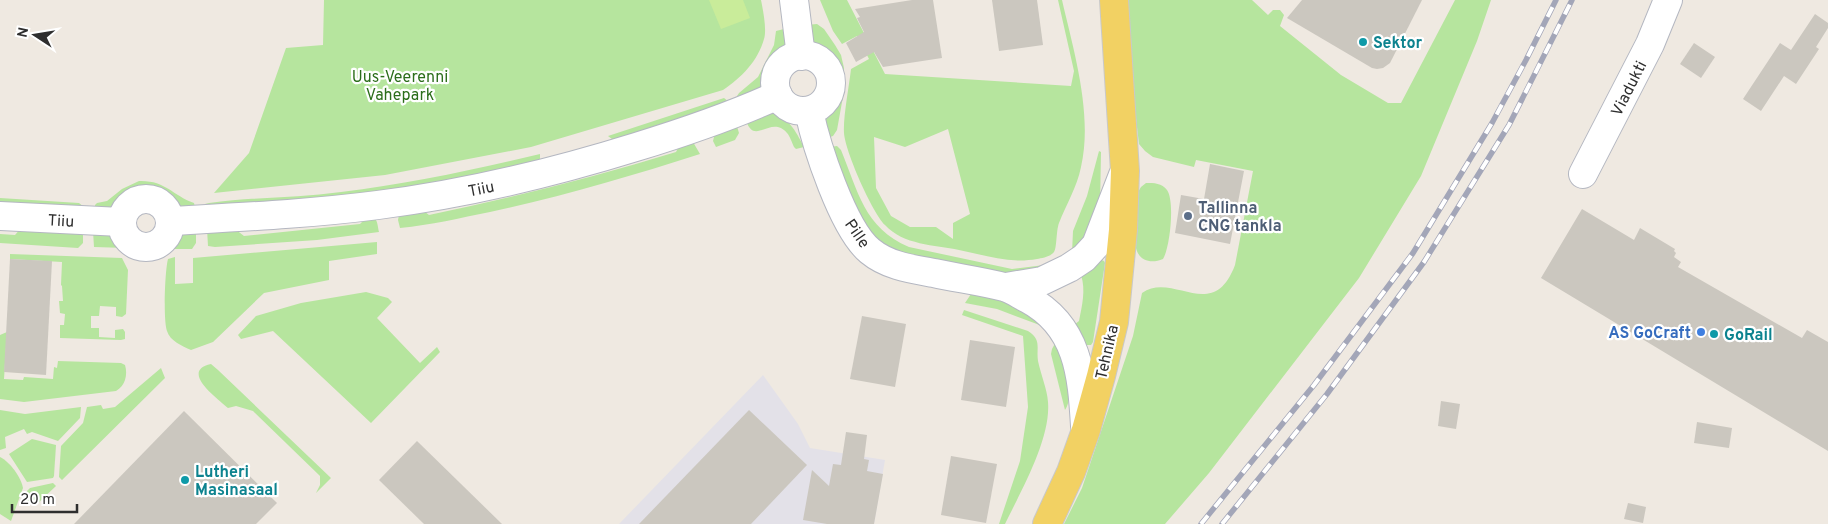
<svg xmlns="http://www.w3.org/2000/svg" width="1828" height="524" viewBox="0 0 1828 524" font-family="Overpass,sans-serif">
	<rect width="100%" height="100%" fill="#efe9e1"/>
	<path fill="#e3e1e8" d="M763,375L798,424L810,448L885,460L874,524H619Z"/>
	<g fill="#b6e59e" fill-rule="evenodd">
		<path d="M324,0H761C763,10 767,30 764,39C758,61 741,78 723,90L531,147L385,175L214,193L249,153L286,48L323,45Z"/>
		<path d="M820,0H847L885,74L1071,86L1074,71L1058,0H1062C1074,52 1093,115 1081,167C1077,187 1066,205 1059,223C1056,231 1057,248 1054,252C1050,257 1042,258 1037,259C1009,264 985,255 959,250C935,245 903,245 885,225C872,212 845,151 844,133C843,117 849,87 851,69L869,59L857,36L842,44L833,31ZM948,129L970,214L953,223V239L936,227H910L891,216L876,188L874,137L905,147Z"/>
		<path d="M1122,0H1252L1268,15L1273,10H1280L1284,15L1280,26L1341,75L1388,103H1401L1455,0H1491L1477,41L1421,176L1359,278L1209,473L1165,524H1064L1082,488L1133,336L1142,293C1173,271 1213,324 1235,265L1253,171L1196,160L1194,167L1153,157L1145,151L1139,144Z"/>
		<path d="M817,24L824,29L835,45L841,55L844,68V91L837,130L833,136L827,138L824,121L839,96L841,83L839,72L832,59L818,49L812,43L806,25Z"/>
		<path d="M788,28V42L785,49L769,69L765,83L755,93L739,103L737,96L739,93L758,77L774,45L776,31Z"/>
		<path d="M724,98L729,102L616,142L608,136Z"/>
		<path d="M770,113C789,117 795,130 804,147L796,149L794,147C792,143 790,136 787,133C771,114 754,147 746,120Z"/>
		<path d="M736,123L739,133L735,140L716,147L713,141L715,133Z"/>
		<path d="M681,142H693L700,154C631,176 561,197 490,212C460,218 431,225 400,228L398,220L399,215L420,208L429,215C512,198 594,177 676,152Z"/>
		<path d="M837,146L841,150C858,191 864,228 909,247L1012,269L1053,264L1017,274L1004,273C969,267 894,262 871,233C852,208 842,176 830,147Z"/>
		<path d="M1099,151L1101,152L1100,207L1092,232L1072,253L1073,231L1087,196Z"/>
		<path d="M540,154V161L417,190L205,207V204L209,203C253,197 297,198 341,192C408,184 474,170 540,154Z"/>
		<path d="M139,181C165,180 172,195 194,203L196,212L176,209L160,194L144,190L131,194L110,209L95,212V205L97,203L107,201L122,189Z"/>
		<path d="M1146,183C1154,183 1162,183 1167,190C1175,201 1170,248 1163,259C1151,264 1139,261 1136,248L1138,192L1141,187Z"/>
		<path d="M0,198L79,203L84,207H0Z"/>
		<path d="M368,216C378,217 377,223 379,232L317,240L215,247L208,246L207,229H235L244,236L360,224Z"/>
		<path d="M22,227L83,231V243L78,248L0,243V234L15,235Z"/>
		<path d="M188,230H196V243L192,249H162L172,238Z"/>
		<path d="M93,231L113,234L127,248L94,247Z"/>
		<path d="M377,242V254L329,261V280L264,293L213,342L191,350C182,346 170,341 167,331C163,320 165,270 168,259L175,257V284L193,283V258Z"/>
		<path d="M10,254L122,258L128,270L126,314L122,317L116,316V307L100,306L99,316H91V328H99V337L115,338V330L123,329L125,332V339L121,340L60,338V325H64L65,314L60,313L59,301H63L62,286L61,285L62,262L10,259Z"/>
		<path d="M1099,259L1104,261L1105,263L1093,342L1091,345H1085L1074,325L1079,321C1082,306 1086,290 1081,275Z"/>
		<path d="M366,292L388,298L392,302L377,318L420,363L437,347L440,352L371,423L273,331L241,339L238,335L256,316L301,303Z"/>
		<path d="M971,294L998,298L1016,304L1045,327L997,309L965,303Z"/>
		<path d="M964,310L1028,331C1042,340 1036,347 1038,361C1041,375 1047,389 1048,402C1051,439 1021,491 1005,524H999L1020,461L1028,407L1023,336L962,315Z"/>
		<path d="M7,332L4,379L23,380L24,377L53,379L54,367L57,368L58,361L121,363L125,365C128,375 125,386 116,391L24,402L0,399V335Z"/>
		<path d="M1058,338C1062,355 1076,396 1065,410L1051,354L1052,349Z"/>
		<path d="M211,364L218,370L331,478L316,493L320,485V476L253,411L236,406L228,408C218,399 179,371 211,364Z"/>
		<path d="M161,368L165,378L62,480L59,477L61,446L83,423L87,407L101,405L103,409L115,407Z"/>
		<path d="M81,407L80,418L58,441L32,432L27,434L24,429L5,437L6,448L0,450V410L25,414Z"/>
		<path d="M32,439L56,445L54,476L53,478L27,482L9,454Z"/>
		<path d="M0,457C10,462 21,477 23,488L11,521L0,514Z"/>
		<path d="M53,483L56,486L37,504L23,501L27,491L30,488Z"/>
	</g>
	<path fill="#c9ec9a" d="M709,0H743L750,18L721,29Z"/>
	<g fill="#cbc7bf">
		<path d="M912,0H933L942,58L883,67L874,52L856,62L846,43L864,32L857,18L860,17L855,9Z"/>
		<path d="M992,0H1037L1043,45L999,51Z"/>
		<path d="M1302,0H1422L1390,63L1383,68L1377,69L1372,68L1287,18Z"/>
		<path d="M1815,14L1828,23V28L1816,47L1819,49L1796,84L1784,76L1761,111L1743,99L1780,43L1791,50Z"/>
		<path d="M1694,43L1715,57L1701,78L1680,64Z"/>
		<path d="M1210,164L1244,171L1230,244L1175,233L1181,195L1204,199Z"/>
		<path d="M1582,209L1634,240L1640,228L1675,249L1674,251L1676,253L1674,257L1681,262L1678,267L1802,338L1807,330L1828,342V451L1541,278Z"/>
		<path d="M10,259L52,261L46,375L4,372Z"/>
		<path d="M862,316L906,324L895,387L850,379Z"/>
		<path d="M970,340L1015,347L1006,407L961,400Z"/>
		<path d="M1441,401L1460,404L1456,429L1438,426Z"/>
		<path d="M749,410L807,465L751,524H639Z"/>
		<path d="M184,411L277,503L256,524H74Z"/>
		<path d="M1697,422L1732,428L1729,448L1694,443Z"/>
		<path d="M846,432L867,435L864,459L869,460L867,471L883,474L874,524H827L803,520L812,470L829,486L833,464L841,465Z"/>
		<path d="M417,441L502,524H424L379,480Z"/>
		<path d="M951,456L997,464L986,523L941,515Z"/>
		<path d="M1628,503L1646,507L1643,523L1624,519Z"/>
	</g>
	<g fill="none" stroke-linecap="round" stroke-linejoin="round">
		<g stroke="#b4b7c1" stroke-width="30">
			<g id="minor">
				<path d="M794,0L801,56"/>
				<circle cx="803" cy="83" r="28"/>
				<path d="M809,111C816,145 843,229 870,251C888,266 912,269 934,273C957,278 981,281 1004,287C1012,289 1020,295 1028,299C1078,326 1082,374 1085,426"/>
				<path d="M1583,174L1650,44L1668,0"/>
				<circle cx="146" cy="223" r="24"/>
				<path d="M0,216L121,222"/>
				<path d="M170,221C240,217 309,214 378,205C466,194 552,173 636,147C685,132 732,116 778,95"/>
				<path d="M1006,287L1042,281L1069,268L1084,258L1096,245L1123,175"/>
			</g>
		</g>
		<g stroke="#c9c9c9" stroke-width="30">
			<path id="major" d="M1047,524L1071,472L1086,430L1101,376L1114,322L1123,230L1125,171L1114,0"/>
		</g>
		<use href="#minor" stroke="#fff" stroke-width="28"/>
		<use href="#major" stroke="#f2d163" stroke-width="28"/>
		<g stroke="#a3a6b8" stroke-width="5.5">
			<g id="rail">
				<path d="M1201,524L1314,385L1413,253L1492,123L1526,60L1556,0"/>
				<path d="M1222,524L1327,394L1424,262L1509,125L1572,0"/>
			</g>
		</g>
		<use href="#rail" stroke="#fff" stroke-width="4" stroke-dasharray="11" stroke-linecap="butt"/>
	</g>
	<g fill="#0f9aa8" stroke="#fff" stroke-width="2">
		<circle cx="1363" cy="42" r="5"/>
		<circle cx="1714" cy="334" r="5"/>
		<circle cx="185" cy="480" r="5"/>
	</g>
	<circle fill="#5c6f8a" stroke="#fff" stroke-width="2" cx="1188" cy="216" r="5"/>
	<circle fill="#3f7fe0" stroke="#fff" stroke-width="2" cx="1701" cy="332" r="5"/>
	<g text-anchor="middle" stroke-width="4.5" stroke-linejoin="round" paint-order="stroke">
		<g font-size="16" font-weight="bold" fill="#0d838f" stroke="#fff" text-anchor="start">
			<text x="1373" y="48">Sektor</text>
			<text x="1724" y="340">GoRail</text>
			<text x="195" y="477">Lutheri<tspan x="195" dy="18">Masinasaal</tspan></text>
		</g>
		<g font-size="16" fill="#2c6e1b" stroke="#fff">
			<text x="400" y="82">Uus-Veerenni<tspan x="400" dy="18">Vahepark</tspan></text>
		</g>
		<g font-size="16" fill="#2e2e2e" stroke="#fff">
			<text transform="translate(1628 88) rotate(-63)" y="6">Viadukti</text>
			<text transform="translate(481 188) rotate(-11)" y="6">Tiiu</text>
			<text transform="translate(61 220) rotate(3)" y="6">Tiiu</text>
			<text transform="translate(858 233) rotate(55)" y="6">Pille</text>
			<text transform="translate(1106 352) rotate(-77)" y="6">Tehnika</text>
		</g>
		<g font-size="16" font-weight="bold" fill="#4e5e75" stroke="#fff" text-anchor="start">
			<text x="1198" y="213">Tallinna<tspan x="1198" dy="18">CNG tankla</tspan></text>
		</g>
		<g font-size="16" font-weight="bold" fill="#366cbe" stroke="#fff" text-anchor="end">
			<text x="1691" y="338">AS GoCraft</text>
		</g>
	</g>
	<g transform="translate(35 35) rotate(282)" stroke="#ffffff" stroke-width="4" paint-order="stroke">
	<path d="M0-4L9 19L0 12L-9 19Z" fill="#2e2e2e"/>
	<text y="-8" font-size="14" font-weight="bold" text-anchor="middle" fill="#2e2e2e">N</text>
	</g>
	<path d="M12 504v8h65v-8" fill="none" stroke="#2e2e2e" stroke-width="2.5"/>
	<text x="20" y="504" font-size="15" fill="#2e2e2e" stroke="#ffffff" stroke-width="4" paint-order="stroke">20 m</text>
</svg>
